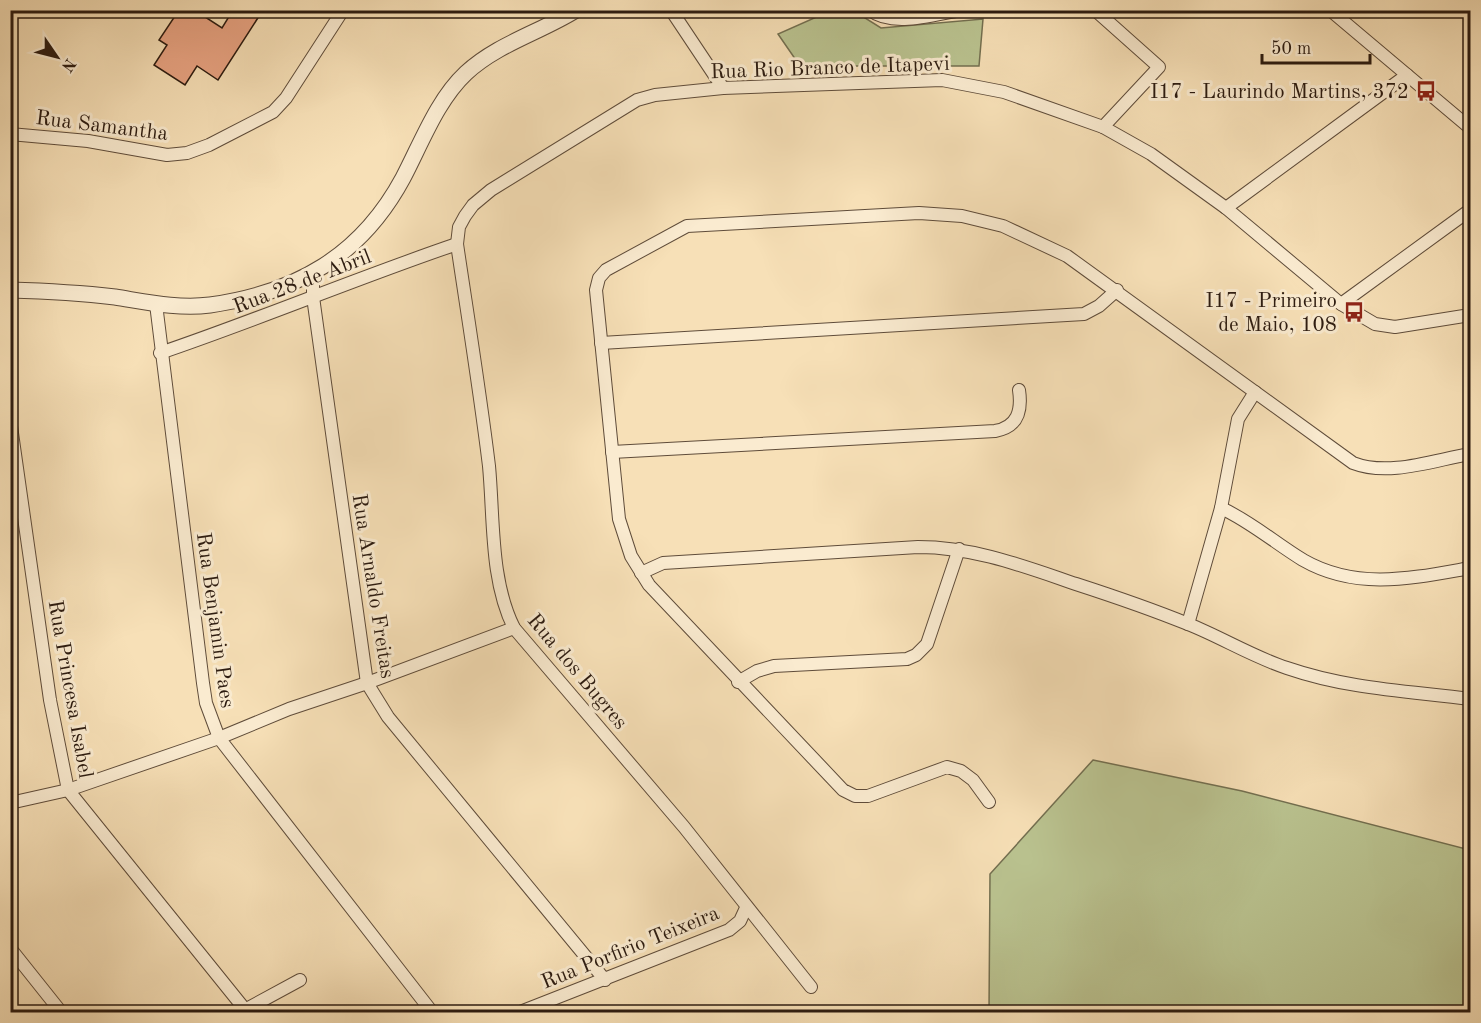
<svg xmlns="http://www.w3.org/2000/svg" width="1481" height="1023" viewBox="0 0 1481 1023" font-family="'Old Standard TT',serif">
	<rect width="100%" height="100%" fill="#f7e0b7"/>
	<filter id="stains"><feTurbulence type="fractalNoise" baseFrequency=".00333" numOctaves="4"/><feColorMatrix values="0 0 0 0 .2 0 0 0 0 .09 0 0 0 0 .02 0 0 0 .5 -.17"/></filter>
	<radialGradient id="worn" r=".72"><stop offset=".6" stop-color="#630" stop-opacity="0"/><stop offset="1" stop-color="#630" stop-opacity=".3"/></radialGradient>
	<g fill="#bac390" stroke="#736f50" stroke-width="1.5">
		<path d="M830,11H854L881,28L983,19L979,66H800L778,34Z"/>
		<path d="M1093,760L1242,791L1470,850V1012H989L990,874Z"/>
	</g>
	<path fill="#e8a382" stroke="#2c1b10" stroke-width="1.5" d="M179,10H205L202,15L222,28L233,10H263L218,80L197,66L185,85L154,65L167,45L159,40Z"/>
	<g fill="none" stroke-linecap="round" stroke-linejoin="round">
		<g stroke="#5f4c3a" stroke-width="14">
			<g id="minor">
				<path d="M671,10L723,88"/>
				<path d="M870,10C893,28 935,14 961,10"/>
				<path d="M1095,10L1159,67L1103,127"/>
				<path d="M1330,10L1470,128"/>
				<path d="M10,134L88,141L167,155L187,153L209,145L273,112L286,98L343,10"/>
				<path d="M1226,208L1407,75"/>
				<path d="M313,274V297L367,683L388,717L605,980"/>
				<path d="M156,304L203,683L206,703L219,738L432,1012"/>
				<path d="M1341,304L1470,210"/>
				<path d="M601,343L1084,314L1099,306L1117,290"/>
				<path d="M160,353C260,319 357,278 457,244"/>
				<path d="M10,419L50,700L68,790L247,1012"/>
				<path d="M612,452L995,431C1018,427 1022,410 1019,390"/>
				<path d="M1221,508C1250,521 1275,543 1303,560C1357,591 1413,578 1470,568"/>
				<path d="M641,573L663,563L918,547C974,547 1023,566 1076,584C1113,596 1151,609 1188,624C1221,637 1253,657 1287,668C1348,689 1408,691 1470,699"/>
				<path d="M1188,624L1221,508L1238,419L1255,392"/>
				<path d="M738,682L757,671L774,666L907,659L916,655L927,644L959,549"/>
				<path d="M989,802L973,780L961,771L947,767L868,796H855L843,790L649,585L631,556L619,519L596,290L599,278L606,270L687,226L919,213L962,216L1003,226L1067,256L1353,463C1389,477 1434,460 1470,454"/>
				<path d="M10,803L68,790L219,738L289,709L367,683L514,628"/>
				<path d="M10,948L61,1012"/>
				<path d="M811,987L684,827L514,628C490,580 494,519 489,466C480,392 468,318 457,244L459,227L465,216L473,205L491,190L637,100L655,95L723,88L942,80L1004,92L1103,127L1151,154L1226,208L1341,304L1375,324L1395,327L1470,315"/>
				<path d="M241,1012L300,980"/>
				<path d="M520,1012L729,930L740,921L746,908"/>
			</g>
		</g>
		<g stroke="#5f4c3a" stroke-width="17">
			<path id="tertiary" d="M10,290C45,291 81,293 115,297C147,302 178,309 210,305C296,293 361,256 403,178C421,144 437,100 466,73C497,44 541,32 576,10"/>
		</g>
		<use href="#minor" stroke="#faebd0" stroke-width="12"/>
		<use href="#tertiary" stroke="#faebd0" stroke-width="15"/>
	</g>
	<defs>
		<g id="bus-bare" transform="scale(1.62)"><path d="M-5-6H5V4H4V6H2V4H-2V6H-4V4H-5ZM-3.5-4V0h7V-4ZM-3.5 1.2v1.5H-2V1.2ZM2 1.2v1.5H3.5V1.2Z" fill="#8f2418" stroke="#faebd0" stroke-width="2.5" paint-order="stroke"/></g>
	</defs>
	<g fill-rule="evenodd">
		<use href="#bus-bare" x="1426" y="91"/>
		<use href="#bus-bare" x="1354" y="312"/>
	</g>
	<g text-anchor="middle" stroke-width="6" stroke-linejoin="round" paint-order="stroke">
		<g font-size="21" fill="#2c1b10" stroke="#faebd0">
			<text transform="translate(830 67) rotate(-2)" y="7">Rua Rio Branco de Itapevi</text>
			<text transform="translate(102 125) rotate(7)" y="7">Rua Samantha</text>
			<text transform="translate(302 281) rotate(-21)" y="7">Rua 28 de Abril</text>
			<text transform="translate(374 586) rotate(81)" y="7">Rua Arnaldo Freitas</text>
			<text transform="translate(216 620) rotate(82)" y="7">Rua Benjamin Paes</text>
			<text transform="translate(578 671) rotate(50)" y="7">Rua dos Bugres</text>
			<text transform="translate(71 689) rotate(80)" y="7">Rua Princesa Isabel</text>
			<text transform="translate(630 947) rotate(-22)" y="7">Rua Porfirio Teixeira</text>
		</g>
		<g font-size="21" fill="#2c1b10" stroke="#faebd0" text-anchor="end">
			<text x="1409" y="98">I17 - Laurindo Martins, 372</text>
			<text x="1337" y="307">I17 - Primeiro<tspan x="1337" dy="24">de Maio, 108</tspan></text>
		</g>
	</g>
	<rect width="1481" height="1023" fill="none" stroke="#f7e0b7" stroke-width="36"/>
	<rect x="12" y="12" width="1457" height="999" fill="none" stroke="#2c1b10" stroke-width="3"/>
	<rect x="18" y="18" width="1445" height="987" fill="none" stroke="#2c1b10" stroke-width="1.5"/>
	<g transform="translate(57 57) rotate(125)" stroke="#faebd0" stroke-width="4.5" paint-order="stroke">
	<path d="M0-4.5L10 22L0 15L-10 22Z" fill="#2c1b10"/>
	<text y="-9" font-size="16" font-weight="bold" text-anchor="middle" fill="#2c1b10">N</text>
	</g>
	<path d="M1262 54v9h108v-9" fill="none" stroke="#2c1b10" stroke-width="3"/>
	<text x="1271" y="54" font-size="18" fill="#2c1b10" stroke="#faebd0" stroke-width="4.5" paint-order="stroke">50 m</text>
	<rect width="100%" height="100%" filter="url(#stains)"/>
	<rect width="100%" height="100%" fill="url(#worn)"/>
</svg>
